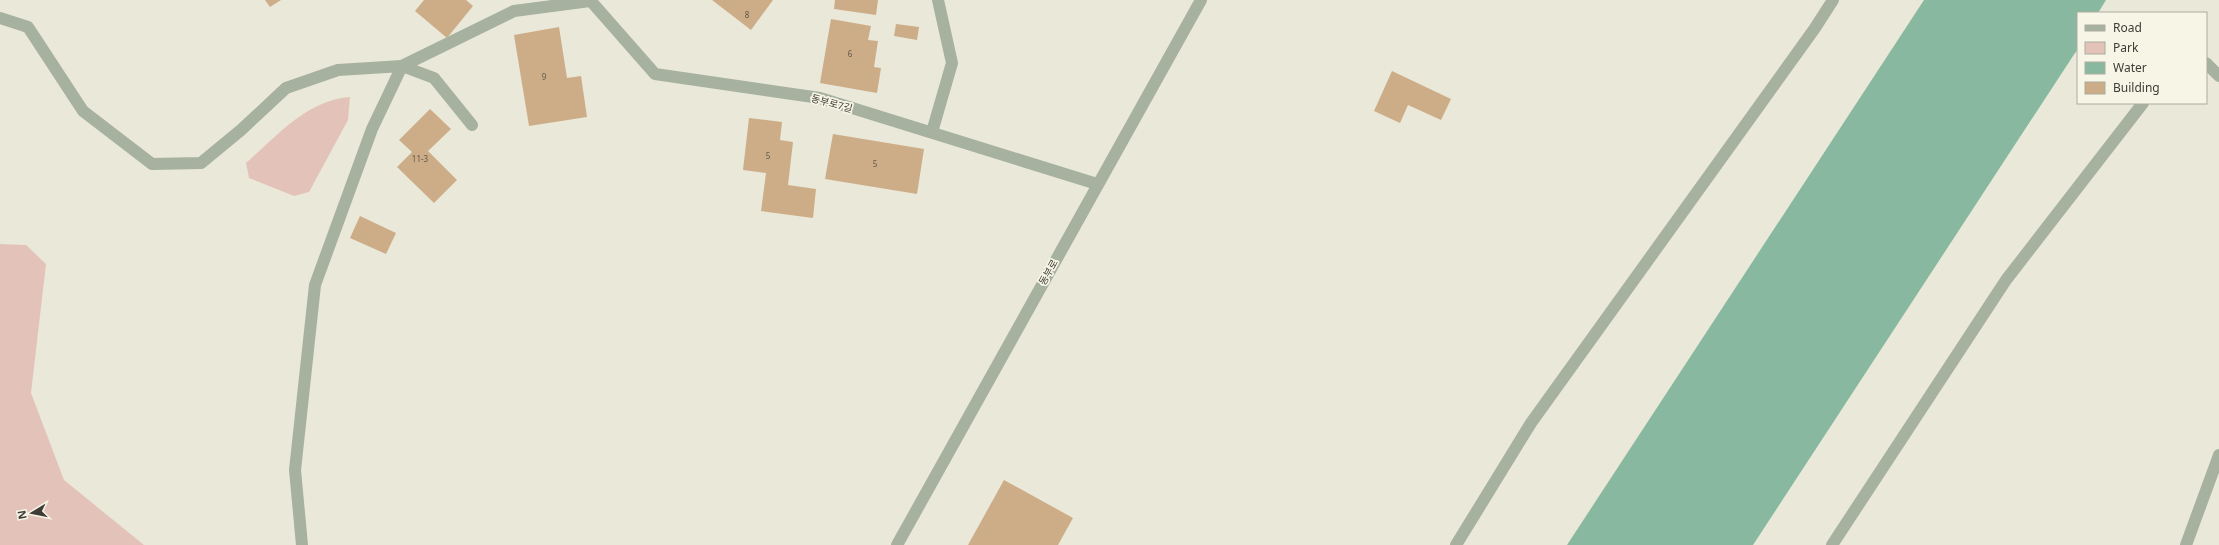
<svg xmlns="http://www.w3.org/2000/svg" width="2219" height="545" viewBox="0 0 2219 545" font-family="'Noto Sans','Noto Sans KR',sans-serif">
	<rect width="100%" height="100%" fill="#eae8d9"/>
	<g fill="#e3c3b9">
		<path d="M350,97L348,120L309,192L294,196L249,178L246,163C277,136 307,100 350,97Z"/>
		<path d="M0,244L26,245L46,264L31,393L64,480L144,545H0Z"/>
	</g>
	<path fill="#88b9a0" d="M1924,0H2106L2098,13H2078V49L2073,56L1753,545H1567Z"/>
	<g fill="#cdad88">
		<path d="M265,0H281L270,7Z"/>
		<path d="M424,0H466L473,6L447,38L415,11Z"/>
		<path d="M712,0H773L751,30Z"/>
		<path d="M835,0H878L876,15L834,9Z"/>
		<path d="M831,19L871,26L868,40L878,41L874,67L881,68L877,93L820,83Z"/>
		<path d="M896,24L919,27L917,40L894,36Z"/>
		<path d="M559,27L567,78L581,76L587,117L529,126L514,35Z"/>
		<path d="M1392,71L1451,99L1441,120L1408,105L1400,123L1374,111Z"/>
		<path d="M430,109L451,129L428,151L457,180L434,203L397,167L412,152L399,140Z"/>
		<path d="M749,118L782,122L780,140L793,142L788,185L816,189L813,218L761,211L766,173L743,170Z"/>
		<path d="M833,134L924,149L917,194L825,179Z"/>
		<path d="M360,216L396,233L386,254L350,238Z"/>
		<path d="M1004,480L1073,518L1058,545H968Z"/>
	</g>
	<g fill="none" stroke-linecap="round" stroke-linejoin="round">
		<g stroke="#a6b19f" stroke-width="12">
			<path d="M590,0L655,74L820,98L1097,184"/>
			<path d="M0,18L28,27L83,111L152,164L201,163L241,130L286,88L338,70L402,66L434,78L472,125"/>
			<path d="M2206,63L2219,76"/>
			<path d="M932,132L952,63L938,0"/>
			<path d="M302,545L295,470L315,285L372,129L402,66L514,11L590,1"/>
			<path d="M897,545L1201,0"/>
			<path d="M1456,545L1531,423L1815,28L1833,0"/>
			<path d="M1832,545L2006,280L2143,103"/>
			<path d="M2186,545L2219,455"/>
		</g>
	</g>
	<g text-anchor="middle" stroke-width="3.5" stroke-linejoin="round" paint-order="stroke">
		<g font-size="8" fill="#61584a">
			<text x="747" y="18">8</text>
			<text x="850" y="57">6</text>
			<text x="544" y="80">9</text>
			<text x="768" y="159">5</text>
			<text x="420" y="162">11-3</text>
			<text x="875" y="167">5</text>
		</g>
		<g font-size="10" fill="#3d3c36" stroke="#f7f5e6">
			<text transform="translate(832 103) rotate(15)" y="4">동부로7길</text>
			<text transform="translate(1048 272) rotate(-61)" y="4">동부로</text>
		</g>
	</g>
	<rect x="2077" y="12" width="130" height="92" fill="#f7f5e6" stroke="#adaba0"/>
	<rect x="2085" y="25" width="20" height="6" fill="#a6b19f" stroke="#adaba0"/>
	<text x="2113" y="32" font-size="12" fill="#3d3c36">Road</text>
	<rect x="2085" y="42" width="20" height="12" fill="#e3c3b9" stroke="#adaba0"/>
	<text x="2113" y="52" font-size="12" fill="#3d3c36">Park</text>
	<rect x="2085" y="62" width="20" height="12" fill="#88b9a0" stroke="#adaba0"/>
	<text x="2113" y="72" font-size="12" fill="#3d3c36">Water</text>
	<rect x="2085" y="82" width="20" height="12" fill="#cdad88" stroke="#adaba0"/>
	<text x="2113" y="92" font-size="12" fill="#3d3c36">Building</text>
	<g transform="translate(32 513) rotate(260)" stroke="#f7f5e6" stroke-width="3" paint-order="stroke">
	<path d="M0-3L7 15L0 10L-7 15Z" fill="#3d3c36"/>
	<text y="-6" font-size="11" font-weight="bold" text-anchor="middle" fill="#3d3c36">N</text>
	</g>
</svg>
